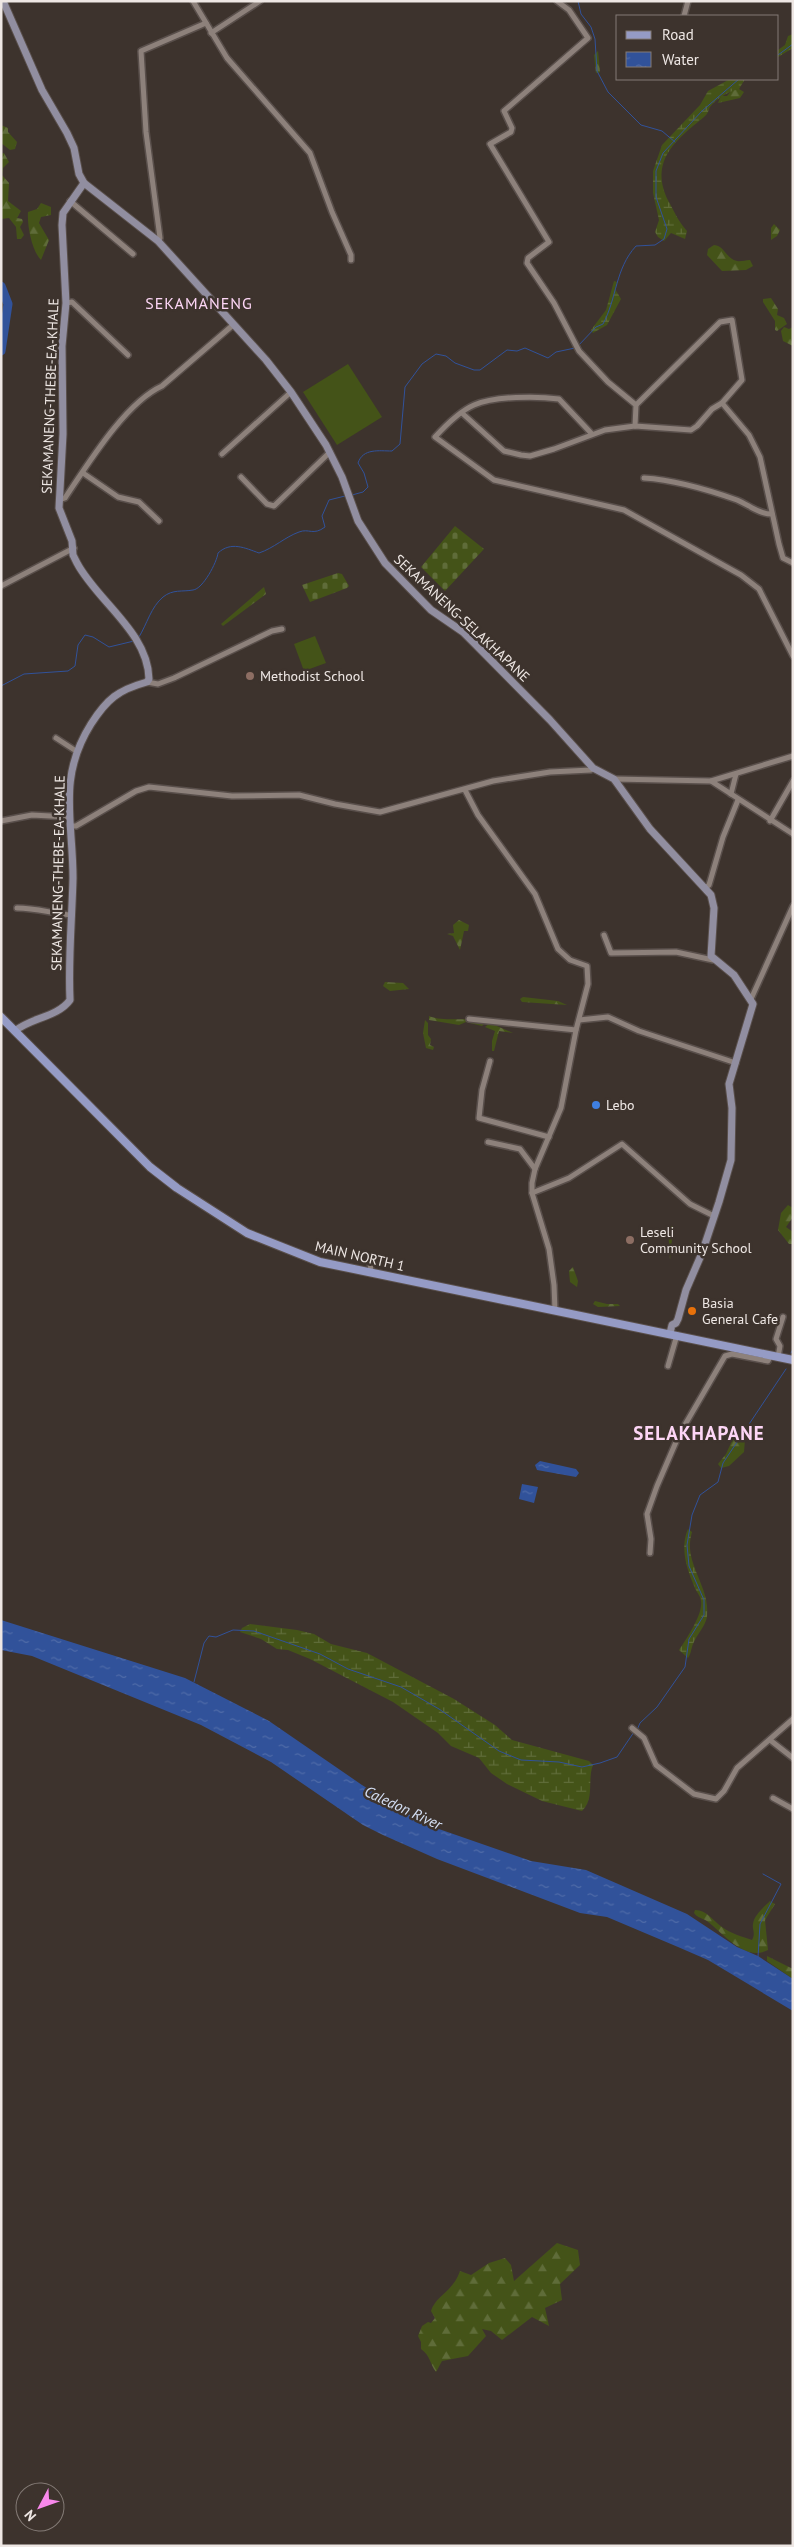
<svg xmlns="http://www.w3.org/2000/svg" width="794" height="2547" viewBox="0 0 794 2547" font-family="'PT Sans',sans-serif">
	<defs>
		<pattern id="forest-firs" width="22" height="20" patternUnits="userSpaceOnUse" patternTransform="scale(1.25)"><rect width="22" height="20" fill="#445318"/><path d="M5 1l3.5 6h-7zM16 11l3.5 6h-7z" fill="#5f6c39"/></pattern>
		<pattern id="wetland-marsh" width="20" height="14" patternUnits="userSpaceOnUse" patternTransform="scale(1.25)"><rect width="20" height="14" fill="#445318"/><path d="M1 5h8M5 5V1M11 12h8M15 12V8" fill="none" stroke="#5f6c39"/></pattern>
		<pattern id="cemetery-stones" width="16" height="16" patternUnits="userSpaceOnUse" patternTransform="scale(1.25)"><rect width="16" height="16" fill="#445318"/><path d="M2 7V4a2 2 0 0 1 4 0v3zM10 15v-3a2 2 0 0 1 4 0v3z" fill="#5f6c39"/></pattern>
		<pattern id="water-ripples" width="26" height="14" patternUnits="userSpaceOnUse" patternTransform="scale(1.25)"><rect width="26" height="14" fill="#31529a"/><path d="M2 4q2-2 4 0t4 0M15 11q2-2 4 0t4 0" fill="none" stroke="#4f6ba8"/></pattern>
	</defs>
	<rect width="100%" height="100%" fill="#3d332d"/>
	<g fill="url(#forest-firs)">
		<path d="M598,51L600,72L598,73H596L594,55Z"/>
		<path d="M739,89L744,92L740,98L718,103L721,96H727L732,90Z"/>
		<path d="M1,125L8,128V132L17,142L15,149L10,150L1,143Z"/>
		<path d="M4,153L9,162L3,168L2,175L9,183L8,201L21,211L17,218L22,219L23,222L20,227L24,235L21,239H17L16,227L9,218L1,219V154Z"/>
		<path d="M41,203L51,207V215L41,217L39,223L49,240L41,260C32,251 27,226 28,212L37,209Z"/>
		<path d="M774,224L780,230L777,236L771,240V228Z"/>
		<path d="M714,245C725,246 726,259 737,261C741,262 745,260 750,260L753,266L746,270L722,271L707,255L708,249Z"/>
		<path d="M771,298L778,309L777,315L784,318L787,324L777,331L775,330V321L763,302V299Z"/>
		<path d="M784,327L789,329L793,327V346L783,341L781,331Z"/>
		<path d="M264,587L266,594L223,626L221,624Z"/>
		<path d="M459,920L469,925L468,931H464L460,950L453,936L447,934L454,933L453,925Z"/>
		<path d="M385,982L403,983L409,989L390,991L383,986Z"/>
		<path d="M523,997L558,1001L567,1005L522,1002L520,999Z"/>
		<path d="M429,1016C445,1023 470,1015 484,1024L482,1026L466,1022L459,1025C449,1023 439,1022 429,1020Z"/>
		<path d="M425,1020L428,1023V1035L431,1039L430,1045L434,1047L433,1050L426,1048L423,1033Z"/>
		<path d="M490,1023L513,1033L499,1031L494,1051H492V1041L495,1031L485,1027Z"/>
		<path d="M788,1205L793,1208V1217L786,1227L793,1232V1244H789L778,1230L781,1213Z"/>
		<path d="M670,1225L673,1227L670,1260L668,1227Z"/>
		<path d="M573,1267L578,1281L577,1287L570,1282L569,1271Z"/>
		<path d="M595,1301L607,1304H618L620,1306L598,1307L593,1304Z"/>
		<path d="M751,1425L755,1430L745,1439L744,1452L729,1466L721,1468L718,1464L726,1454L735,1434Z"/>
		<path d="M770,1901L775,1904L765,1920L768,1950C745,1962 724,1934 707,1921C702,1918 698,1918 694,1913L695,1910C707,1910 713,1921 722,1927C730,1933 743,1937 752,1940C756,1933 752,1930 753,1924C754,1915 765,1906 770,1901Z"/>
		<path d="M767,1956L793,1969V1979L767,1961Z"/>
		<path d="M557,2243L578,2250L580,2265L560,2284L562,2300L545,2308L549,2326L532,2317L502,2340L491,2331L482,2329L486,2336L468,2356L442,2361L436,2372C430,2364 430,2355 421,2349V2342L418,2336L422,2326L428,2322L431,2323L435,2318L431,2311C436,2295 453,2292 460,2271L471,2275L489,2263L505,2258L511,2265L514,2281Z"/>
	</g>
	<g fill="url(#wetland-marsh)">
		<path d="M793,34V48L778,57V50L785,45L788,36Z"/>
		<path d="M730,79H745L739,89C729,91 716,99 710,107C708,111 708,114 704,117C676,140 648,161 669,202C675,213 678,221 687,231L685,239L671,233L664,241L658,237L655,232L659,220L653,193V171L662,145L700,105L708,91Z"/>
		<path d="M614,281L617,282L615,289L621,299L607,325L593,333L591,330L606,310Z"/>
		<path d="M688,1529L692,1532C682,1563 711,1586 707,1617C705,1627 697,1634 693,1644C691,1649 691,1654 688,1658L679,1650C686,1640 700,1618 701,1606C702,1601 700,1596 697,1592C688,1573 679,1549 688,1529Z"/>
		<path d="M250,1624L297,1630L314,1634L331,1644L367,1653L454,1699L495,1725L512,1740L589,1761L593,1765C587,1780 595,1799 582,1811L542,1801L507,1784L491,1773L479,1758L451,1746L438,1733L393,1702L310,1659L288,1650L277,1649L261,1639L240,1632L242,1628Z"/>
	</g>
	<g fill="url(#cemetery-stones)">
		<path d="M455,526L484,549L445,591L421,567Z"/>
		<path d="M338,573L342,574L349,586L347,588L310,602L302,585Z"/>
	</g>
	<g fill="#445318">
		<path d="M348,364L382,417L337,445L303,392Z"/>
		<path d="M315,636L326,663L304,671L294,644Z"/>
	</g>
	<g fill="url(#water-ripples)">
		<path d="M540,1461L576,1469L579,1473L576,1477L537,1470L535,1465Z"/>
		<path d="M522,1484L538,1487L534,1503L519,1499Z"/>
		<path d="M1,1620L185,1678L269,1721L362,1785L420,1821L436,1828L531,1861L586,1870L687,1914L737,1947L758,1956L793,1979V2011L708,1960L678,1947L607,1917L580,1913L437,1859L383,1835L363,1825L271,1762L201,1725L32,1656L1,1650Z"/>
	</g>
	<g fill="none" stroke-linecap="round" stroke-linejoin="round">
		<g stroke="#31529a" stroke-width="1">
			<path d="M578,1L581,14L591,27L595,39L597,71L608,92L641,125L662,131L675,142"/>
			<path d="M778,55L793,44"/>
			<path d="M578,346L596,327L603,324C617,298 615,269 636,246L655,245L664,239L667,229L656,197V171L663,153L702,111L739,79"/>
			<path d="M352,495L363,492L368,487L364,473L358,463C363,448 379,451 392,451L400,444L405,387L422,364L436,354L446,356L455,363L474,370H480L507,350L517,351L525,348L548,358L556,352L575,348"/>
			<path d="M139,637C147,624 151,607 163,597C173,589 182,592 193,590C203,589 217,562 218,553C231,541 245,548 259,553C274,548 285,537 299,532C309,528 313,536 325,527L322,516L329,500L345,496"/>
			<path d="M1,686L24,674L68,671L75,666L78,645L85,635L93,637L109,647L134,641"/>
			<path d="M791,1353L793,1349"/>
			<path d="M194,1682L204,1643L209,1636L216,1637L233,1630L254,1631L320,1654L348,1669L401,1687L439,1709L499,1751L521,1760L559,1762L582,1767L600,1763L617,1757L634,1732"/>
			<path d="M637,1730L640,1723L657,1707L685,1667L689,1639L704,1615V1600L689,1566L687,1545L692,1515L700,1495L718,1482L723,1463L786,1369"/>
			<path d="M758,1957L760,1924L781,1884L763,1874"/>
		</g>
		<path stroke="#31529a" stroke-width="9" d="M1,286L8,304L1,351"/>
		<g stroke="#594f4b" stroke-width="8">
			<g id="street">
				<path d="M193,1L227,58L310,153L332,212L351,255V260"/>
				<path d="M557,1L569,10L588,38L504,111L512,128L511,132L490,144L549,242L528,258L527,263L554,303L579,351L608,382L636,405L635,426"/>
				<path d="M684,16L688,1"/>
				<path d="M211,33L260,1"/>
				<path d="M70,201L133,254"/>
				<path d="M158,241L160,238L146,132L141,51L206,23"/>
				<path d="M66,303L72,302L128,355"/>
				<path d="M722,403L749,435L760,457L779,544L783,558L793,563"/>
				<path d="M462,413L504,451L521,455L530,456L554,449L605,430L635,426L691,430L697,426L712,409L722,403L742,380L732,320L720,322L636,405"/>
				<path d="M591,433L559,399C537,396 495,396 474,405C460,411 445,426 435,437L494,480L624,510L741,575L759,589L793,656"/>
				<path d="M222,454L291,392"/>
				<path d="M83,473L118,497L139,502L159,521"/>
				<path d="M241,477L267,504L274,506L330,452"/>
				<path d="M644,478C676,480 706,489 737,500C749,505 759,514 772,514"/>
				<path d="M59,500L65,498C88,464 125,403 162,386L233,325"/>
				<path d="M1,586L74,548"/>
				<path d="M147,682L158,684L174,678L272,631L282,629"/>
				<path d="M56,738L76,751"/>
				<path d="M614,779L711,781L793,834"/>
				<path d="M711,781L793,756"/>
				<path d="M465,790L478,815L535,894L558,949L570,960L587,966L588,984L576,1030L561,1108L535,1169L532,1183V1193L549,1249L554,1285L555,1311"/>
				<path d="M731,794L736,774"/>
				<path d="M1,821L32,815L69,817"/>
				<path d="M770,821L793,781"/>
				<path d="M70,826H76L136,791L149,787L232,796L299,795L335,804L380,812L493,781L550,772L591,770L593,768"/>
				<path d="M705,888L709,885L723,837L738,800"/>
				<path d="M17,908C38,908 53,914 72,915"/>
				<path d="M604,935L611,953L676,952L713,960"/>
				<path d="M751,999L793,906"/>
				<path d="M469,1019L576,1030"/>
				<path d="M579,1020L608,1017L639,1031L736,1063"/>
				<path d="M490,1061L482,1090L479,1118L549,1137"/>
				<path d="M488,1142L520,1149L535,1169"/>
				<path d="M532,1193L569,1178L622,1144L690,1204L714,1216"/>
				<path d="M370,1260L371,1273"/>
				<path d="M778,1357L780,1346L776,1339L783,1317"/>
				<path d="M668,1366L677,1335"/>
				<path d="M650,1553L651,1539L647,1514L657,1486L679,1435L725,1356L732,1354L768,1361L771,1355"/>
				<path d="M632,1728L644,1738L656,1765L694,1794L716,1799L724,1791L737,1768L793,1719"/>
				<path d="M770,1740L793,1758"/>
				<path d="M773,1798L793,1809"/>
			</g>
		</g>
		<g stroke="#594f4b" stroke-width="9">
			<g id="secondary">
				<path d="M3,1L42,90L67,133L74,148L79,174L84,183L158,241L266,360L291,392L326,445L342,477L358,521L385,563L431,610L463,632L475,644L550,720L593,768L614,779L650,829L711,895L714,908L711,956L734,975L753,1004L729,1084L732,1108L731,1160L719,1202L702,1253L686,1290L678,1319L676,1323L672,1325L670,1333"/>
				<path d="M15,1031C30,1018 58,1017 70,1000C68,959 72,919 73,878C73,820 57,778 91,724C107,699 118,690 147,682L149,679C148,632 97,601 77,563L73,555L72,541L59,508L63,434L62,346L66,303L62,225L63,213L84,183"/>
			</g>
		</g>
		<g stroke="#594f4b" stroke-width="10">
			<path id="primary" d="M1,1017L150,1167L177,1188L247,1233L320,1262L793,1360"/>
		</g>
		<use href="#street" stroke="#8d817b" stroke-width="5"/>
		<use href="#secondary" stroke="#918ea0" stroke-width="7"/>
		<use href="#primary" stroke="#959bc5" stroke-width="8"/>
	</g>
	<g fill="#8d6e63" stroke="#3d332d" stroke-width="2">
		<circle cx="250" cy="676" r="5"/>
		<circle cx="630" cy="1240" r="5"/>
	</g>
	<circle fill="#3f7fe0" stroke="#3d332d" stroke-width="2" cx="596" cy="1105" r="5"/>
	<circle fill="#e8710a" stroke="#3d332d" stroke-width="2" cx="692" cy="1311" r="5"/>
	<g text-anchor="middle" stroke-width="5" stroke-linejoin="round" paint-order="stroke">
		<g font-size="14" fill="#eee7e4" stroke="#3d332d">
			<text transform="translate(50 396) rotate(-88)" y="5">SEKAMANENG-THEBE-EA-KHALE</text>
			<text transform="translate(462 618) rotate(43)" y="5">SEKAMANENG-SELAKHAPANE</text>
			<text transform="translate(58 873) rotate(-89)" y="5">SEKAMANENG-THEBE-EA-KHALE</text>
			<text transform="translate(360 1256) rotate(13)" y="5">MAIN NORTH 1</text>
		</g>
		<g font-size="14" fill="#eee7e4" stroke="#3d332d" text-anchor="start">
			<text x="260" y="681">Methodist School</text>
			<text x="606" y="1110">Lebo</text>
			<text x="640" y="1237">Leseli<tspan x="640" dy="16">Community School</tspan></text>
			<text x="702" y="1308">Basia<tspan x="702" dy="16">General Cafe</tspan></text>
		</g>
		<g font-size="15" font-style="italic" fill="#d5e0f5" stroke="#3d332d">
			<text transform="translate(403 1808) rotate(25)" y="5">Caledon River</text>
		</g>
		<g font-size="16" letter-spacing="1" fill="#fdd6f6" stroke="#3d332d">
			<text x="199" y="309">SEKAMANENG</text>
		</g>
		<g font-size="19" font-weight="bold" letter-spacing="1" fill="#fdd6f6" stroke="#3d332d">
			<text x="699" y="1440">SELAKHAPANE</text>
		</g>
	</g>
	<rect width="794" height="2547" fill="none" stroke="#eee7e4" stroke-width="5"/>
	<rect x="616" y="15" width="162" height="65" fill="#3d332d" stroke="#847b76"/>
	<rect x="626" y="31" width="25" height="8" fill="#959bc5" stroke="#847b76"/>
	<text x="662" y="40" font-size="15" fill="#eee7e4">Road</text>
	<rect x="626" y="52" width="25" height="15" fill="url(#water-ripples)" stroke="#847b76"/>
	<text x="662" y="65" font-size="15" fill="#eee7e4">Water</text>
	<g transform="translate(40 2507) rotate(229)"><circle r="24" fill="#3d332d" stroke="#847b76"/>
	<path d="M0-4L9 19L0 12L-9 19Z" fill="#f888eb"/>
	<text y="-8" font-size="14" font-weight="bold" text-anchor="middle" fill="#eee7e4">N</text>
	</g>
</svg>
